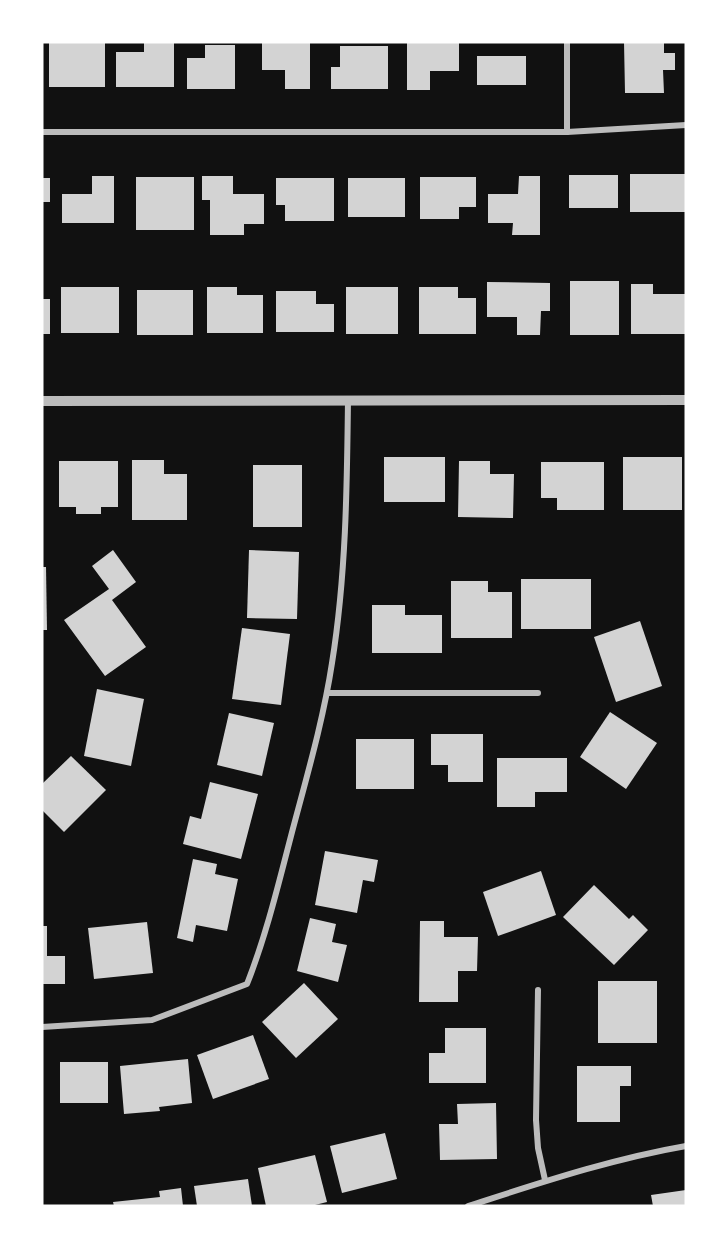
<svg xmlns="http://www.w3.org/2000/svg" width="728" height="1248" viewBox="0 0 728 1248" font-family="'Asap Condensed',sans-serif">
	<rect width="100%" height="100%" fill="#111"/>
	<g fill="#d3d3d3">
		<rect x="49" y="42" width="56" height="45"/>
		<path d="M144,42H174V87H116V52H144Z"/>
		<path d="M262,42H310V89H285V70H262Z"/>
		<path d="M407,42H459V71H430V90H407Z"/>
		<path d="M624,42H664V53H675V70H663L664,93H625Z"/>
		<path d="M205,45H235V89H187V58H205Z"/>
		<path d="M340,46H388V89H331V67H340Z"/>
		<rect x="477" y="56" width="49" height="29"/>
		<path d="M630,174H686L685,212H630Z"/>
		<rect x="569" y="175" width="49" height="33"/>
		<path d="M92,176H114V223H62V194H92Z"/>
		<path d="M202,176H233V194H264V224H244V235H210V200H202Z"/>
		<path d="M519,176H540V235H512L513,223H488V194H518Z"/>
		<rect x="136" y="177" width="58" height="53"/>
		<path d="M420,177H476V207H459V219H420Z"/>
		<rect x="42" y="178" width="8" height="24"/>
		<path d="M276,178H334V221H285V205H276Z"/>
		<rect x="348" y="178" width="57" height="39"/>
		<rect x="570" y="281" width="49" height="54"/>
		<path d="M487,282L550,283V311H541L540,335H517V317H487Z"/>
		<path d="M631,284H653V294H686V334H631Z"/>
		<rect x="61" y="287" width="58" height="46"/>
		<path d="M207,287H237V295H263V333H207Z"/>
		<rect x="346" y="287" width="52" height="47"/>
		<path d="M419,287H458V298H476V334H419Z"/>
		<rect x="137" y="290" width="56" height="45"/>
		<path d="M276,291H316V304H334V332H276Z"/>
		<rect x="42" y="299" width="8" height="35"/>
		<rect x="384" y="457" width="61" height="45"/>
		<rect x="623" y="457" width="59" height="53"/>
		<path d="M132,460H164V474H187V520H132Z"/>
		<path d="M59,461H118V507H101V514H76V507H59Z"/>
		<path d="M459,461H490V474H514L513,518L458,517Z"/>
		<path d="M541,462H604V510H557V498H541Z"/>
		<rect x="253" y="465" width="49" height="62"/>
		<path d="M113,550L136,582L112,600L146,647L105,676L64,620L109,589L92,566Z"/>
		<path d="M249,550L299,552L297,619L247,618Z"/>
		<path d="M42,567H46L47,630H42Z"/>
		<rect x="521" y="579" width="70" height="50"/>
		<path d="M451,581H488V592H512V638H451Z"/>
		<path d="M372,605H405V615H442V653H372Z"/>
		<path d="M640,621L662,686L616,702L594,637Z"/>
		<path d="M242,628L290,634L281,705L232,699Z"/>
		<path d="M97,689L144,699L131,766L84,756Z"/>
		<path d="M610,712L657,743L626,789L580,757Z"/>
		<path d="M229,713L274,723L262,776L217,765Z"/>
		<path d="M431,734H483V782H448V765H431Z"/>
		<rect x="356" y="739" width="58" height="50"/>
		<path d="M71,756L106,790L64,832L42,810V784Z"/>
		<path d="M497,758H567V792H535V807H497Z"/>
		<path d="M210,782L258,794L241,859L183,844L190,816L201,819Z"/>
		<path d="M325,851L378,860L374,882L363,880L357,913L315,905Z"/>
		<path d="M193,859L217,864L215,874L238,879L227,931L196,925L193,942L177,938Z"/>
		<path d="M541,871L556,915L498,936L483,892Z"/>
		<path d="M594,885L629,919L633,915L648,930L614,965L563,917Z"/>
		<path d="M310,918L336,924L332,942L347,945L338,982L297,971Z"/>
		<path d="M420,921H444V937H478L477,971H458V1002H419Z"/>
		<path d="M147,922L153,973L94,979L88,928Z"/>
		<path d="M42,926H47V956H65V984H42Z"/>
		<rect x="598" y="981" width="59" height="62"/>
		<path d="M304,983L338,1019L296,1058L262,1022Z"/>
		<path d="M445,1028H486V1083H429V1053H445Z"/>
		<path d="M253,1035L269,1079L213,1099L197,1055Z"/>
		<path d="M188,1059L192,1103L159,1107L160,1111L124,1114L120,1066Z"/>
		<rect x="60" y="1062" width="48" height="41"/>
		<path d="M577,1066H631V1086H620V1122H577Z"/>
		<path d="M496,1103L497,1159L440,1160L439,1124H458L457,1104Z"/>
		<path d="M385,1133L397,1179L342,1193L330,1146Z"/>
		<path d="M315,1155L327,1202L311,1206H266L258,1168Z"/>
		<path d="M248,1179L252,1206H197L194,1186Z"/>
		<path d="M181,1188L183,1206H114L113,1202L160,1197L159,1191Z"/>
		<path d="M686,1190V1206H653L651,1195Z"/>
	</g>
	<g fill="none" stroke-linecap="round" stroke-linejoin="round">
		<g stroke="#bcbcbc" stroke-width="6">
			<path d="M42,132H567L686,125"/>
			<path d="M567,132V42"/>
			<path d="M327,693H538"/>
			<path d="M538,990L536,1120L538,1148L545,1180"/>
			<path d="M42,1027L152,1020L247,984C266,936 278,886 291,836C306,779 323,722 332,663C346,576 347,488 348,400"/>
			<path d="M468,1206C540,1183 611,1159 686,1146"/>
		</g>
		<path stroke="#bcbcbc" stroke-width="10" d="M42,401L686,400"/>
	</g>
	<rect width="728" height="1248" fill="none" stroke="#ffffff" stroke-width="87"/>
</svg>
